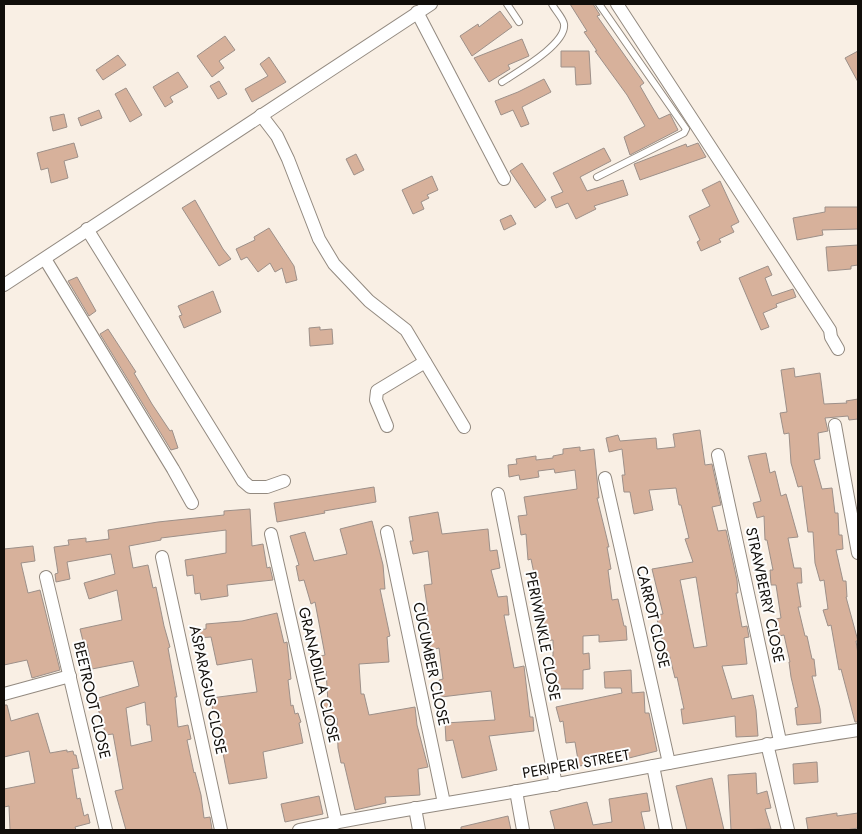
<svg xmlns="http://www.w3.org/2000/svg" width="862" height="834" viewBox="0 0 862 834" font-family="Jost,sans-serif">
	<rect width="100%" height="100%" fill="#f9efe4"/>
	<g fill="#d7b19b" stroke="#9d9089" fill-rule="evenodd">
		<path d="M570,4H593L600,15L597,16L644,83L640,86L659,119L670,114L678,130L630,155L624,137L645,126L627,95L595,51H597L584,32L587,31Z"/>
		<path d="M500,11L512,27L472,56L460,36L478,24L479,27Z"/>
		<path d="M225,36L235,50L219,61L224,68L212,77L197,56Z"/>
		<path d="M522,39L529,56L508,65L510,69L489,82L474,58Z"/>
		<path d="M561,51H589L591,84L576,85L575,67H561Z"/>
		<path d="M858,51V82L845,58Z"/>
		<path d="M118,55L126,65L103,80L96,70Z"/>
		<path d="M269,57L286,82L252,102L245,89L268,76L260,64Z"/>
		<path d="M178,72L188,87L170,97L173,102L165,107L153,87Z"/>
		<path d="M544,79L551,92L522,107L529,124L521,127L513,110L501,115L495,101L518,92Z"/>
		<path d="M219,81L227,94L218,99L210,86Z"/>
		<path d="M126,88L142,115L130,122L115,94Z"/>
		<path d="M99,110L102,118L81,126L78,118Z"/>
		<path d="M64,114L67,127L53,131L50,117Z"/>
		<path d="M74,143L78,157L64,161L68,178L51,183L48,168L41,170L37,153Z"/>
		<path d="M698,143L706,157L640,180L634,164L686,144L687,147Z"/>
		<path d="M604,148L611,161L580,177L587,191L623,180L628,195L594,206L596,209L576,219L568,203L556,208L551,197L563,192L553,173Z"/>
		<path d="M356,154L364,170L354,175L346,159Z"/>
		<path d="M522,163L546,200L535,208L510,171Z"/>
		<path d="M432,176L438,190L427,195L429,198L421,202L424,209L413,214L402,190Z"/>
		<path d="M720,181L739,222L731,226L734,232L719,239L721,242L701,251L697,242L700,240L689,216L710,206L702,190Z"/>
		<path d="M195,200L223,249L231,259L219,266L182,208Z"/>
		<path d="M825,207H858V229L822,230L823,235L797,240L793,218L825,212Z"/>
		<path d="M511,215L516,224L504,230L500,220Z"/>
		<path d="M269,228L294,266L297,280L286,283L282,268L275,272L270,263L258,272L247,257L241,260L236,249L255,240L254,237Z"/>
		<path d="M858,245V265L851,266V269L828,271L826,247Z"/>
		<path d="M768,266L772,275L765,278L772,296L793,289L796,297L776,304L777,307L763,313L769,327L761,330L739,278Z"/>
		<path d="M77,277L96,311L89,316L68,281Z"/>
		<path d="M213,291L221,312L184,328L179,316L182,315L178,306Z"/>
		<path d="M320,327V330L332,329L333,344L310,346L309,328Z"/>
		<path d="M108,329L136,372L134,373L152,404L170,431L172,430L178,448L171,450L100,334Z"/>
		<path d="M794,368L795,377L820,373L824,404L847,403L846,401L858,399V419L849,420L848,416L825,418L828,431L818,433L820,459L814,460L822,489L832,488L835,513H838L839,535H842L843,549L836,550L843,581H846L847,597H846L858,641H856L858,654V722H855L841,669L839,670L831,625L828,626L823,610L828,609L824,580L820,581L815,563L813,532H808L802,486L798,487L791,463L789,433L784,434L780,413L787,412L781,370Z"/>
		<path d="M700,430L705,465L712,464L721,505L712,507L718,531L726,530L737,580L738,593H736L742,627L747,626L749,637L744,638L747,664L722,666L732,699L753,695L756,710L758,736L736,737L735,716L683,724L681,709H684L677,677L675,678L669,654L666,655L656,615L663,614L652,569L693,562L685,539L689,538L681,505H679L676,488L649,490L653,510L634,514L630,492H624L622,475H625L622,449L609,452L606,438L618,435L620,441L656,438L657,449L675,447L673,434ZM696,577L707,646L694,648L680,580Z"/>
		<path d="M580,447V451L594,449L599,498H597L609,547H607L611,569L608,570L612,600L618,599L624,626H626L627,640L599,642V635L583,636V654L589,653L590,669L583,670V689H557L556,672L552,673L550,657L553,656V640L543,641L540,611L544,610L537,583H536L531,559L528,560L526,534L521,535L518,516L527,515L524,497L577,489L575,470L555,473L554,469L538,471L539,477L520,480L519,475L509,477L508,465L517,464L516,459L536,456V460L553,458V456L563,454V449Z"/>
		<path d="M766,453L770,473L775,471L781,496L786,494L798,537L788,538L794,568H801L802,583H797L801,607H798L805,636H807L812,659H814L816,676H812L820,709L821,723L797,725L795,708L798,707L791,677L789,662H790L784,635L779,636L776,619L781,618L776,585H771L770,570H773L767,540H765L764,516L757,518L753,503L761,501L748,456Z"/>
		<path d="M374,487L376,502L324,511L325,513L277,522L274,503Z"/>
		<path d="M250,509L252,546L263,544L267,568L270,567L273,580L227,585L228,596L201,600L200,593L195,594L193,575L187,576L185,560L226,553V530L161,538V540L129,546L133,568L148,565L153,588L156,587L164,626L170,647L168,648L177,697H175L178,727L188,725L191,739L187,740L194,773L195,772L201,795L204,818L210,817L212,829L207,830H126L115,791L123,789L113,734L105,735L102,715H100L95,699L139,686L133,661L92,669L87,644L84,645L80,629L122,620L117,590L89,599L84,583L115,574L111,554L67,562L70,579L56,582L55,574L58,573L54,547L69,545L68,540L86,538V542L109,539L108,530L158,522L224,515V511ZM145,702L147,725H150L152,741L131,746L126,708Z"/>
		<path d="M438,512L442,534L488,529L490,551L497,550L500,568L491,570L498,597L507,596L509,615H504L514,668L524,666L530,717H533L534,731L489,736L497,770L462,778L453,740L446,741L445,723L495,720L491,691L441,697L439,680L443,679L439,648L431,650L428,634L432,633L425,613L428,612L424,585L432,584L428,551L413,554L410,541H413L409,517Z"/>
		<path d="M372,521L383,565L385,589H380L390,636L387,637L389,662L359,664L361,694H364L369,715L415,707L417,725L428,767L418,769L420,795L385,797L386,803L355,810L344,763H341L338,748L337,718L327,720L323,703L328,702L326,671H323L321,656L325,655L315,602L311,604L304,580L299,581L296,566L299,565L290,536L305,532L314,561L347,554L340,529Z"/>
		<path d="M33,546L35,561L21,563L28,593L40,590L60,670L32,678L27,660L4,665V549Z"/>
		<path d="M277,613L284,643L287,642L291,679L288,680L291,706L293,705L295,714L298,713L301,722L299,723L303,743L263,752L267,778L229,784L221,743H224L218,713H213L211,698L257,692L252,659L217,665L211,637L198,638L197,630L206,629V624L242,621Z"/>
		<path d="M631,670L632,693L644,692L645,713H649L657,751L621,760L579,766L575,742L566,743L563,721L560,722L556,707L622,693L621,688H605L604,672Z"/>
		<path d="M4,705H7L11,721L38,713L50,753L67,750V752L73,751L74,755H76L79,768L72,769L77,799L80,798L84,816L88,814L90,823L75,827L76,830H10L9,806L4,807V789L35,783L29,751L4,757Z"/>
		<path d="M817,762L818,782L794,784L793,764Z"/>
		<path d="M756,773L757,794L767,791L771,808L765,809L771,829L731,830L728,775Z"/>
		<path d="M712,778L724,830H687L676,786Z"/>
		<path d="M647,793L650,811L641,812L645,830H555L550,811L587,802L593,825L612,822L609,799Z"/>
		<path d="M319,796L323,814L285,822L281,804Z"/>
		<path d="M837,813V816L858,813V828L846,830H808L806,818Z"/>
		<path d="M508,816L511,830H461V827Z"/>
	</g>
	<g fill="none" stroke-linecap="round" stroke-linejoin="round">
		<g stroke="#938a80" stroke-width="8">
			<g id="service">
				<path d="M507,4L519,22"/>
				<path d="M502,82C517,72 567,44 564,24C563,18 555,10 552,4"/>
				<path d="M597,177L684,133L686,129L599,4"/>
			</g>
		</g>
		<g stroke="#938a80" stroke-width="14">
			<g id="minor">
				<path d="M617,4L830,330L831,337L838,349"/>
				<path d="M417,12L504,179"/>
				<path d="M261,115L277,136L288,159L319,239L334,264L369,301L406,330L464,427"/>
				<path d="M87,229L243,481L250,487H267L284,481"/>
				<path d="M45,259L173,469L192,503"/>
				<path d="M4,285L431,4"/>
				<path d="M835,425L858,553"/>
				<path d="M387,426L376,400L377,391L425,362"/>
				<path d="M718,455L780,741"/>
				<path d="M605,478L669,763"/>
				<path d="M498,494L556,785"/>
				<path d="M387,532L444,803"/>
				<path d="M271,534L336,823"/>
				<path d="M162,557L221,830"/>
				<path d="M46,577L106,830"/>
				<path d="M4,694L70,676"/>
				<path d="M767,744L788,830"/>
				<path d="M653,766L666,830"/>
				<path d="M516,791L523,830"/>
				<path d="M415,808L419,830"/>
				<path d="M299,830C385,812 471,800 557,784C657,766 757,745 858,730"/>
			</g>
		</g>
		<use href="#service" stroke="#fff" stroke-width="6"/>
		<use href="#minor" stroke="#fff" stroke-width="12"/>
	</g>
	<g text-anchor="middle" stroke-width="4" stroke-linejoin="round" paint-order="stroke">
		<g font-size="15" fill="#110e0a" stroke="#fefefe">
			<text transform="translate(765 595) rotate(78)" y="5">STRAWBERRY CLOSE</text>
			<text transform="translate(653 617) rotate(77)" y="5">CARROT CLOSE</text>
			<text transform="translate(543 636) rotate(79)" y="5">PERIWINKLE CLOSE</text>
			<text transform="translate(431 664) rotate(78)" y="5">CUCUMBER CLOSE</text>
			<text transform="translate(319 675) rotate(77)" y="5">GRANADILLA CLOSE</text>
			<text transform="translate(208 690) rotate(78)" y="5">ASPARAGUS CLOSE</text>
			<text transform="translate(92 700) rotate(77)" y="5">BEETROOT CLOSE</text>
			<text transform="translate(576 764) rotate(-10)" y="5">PERIPERI STREET</text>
		</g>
	</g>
	<rect width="862" height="834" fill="none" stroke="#110e0a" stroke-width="10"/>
</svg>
